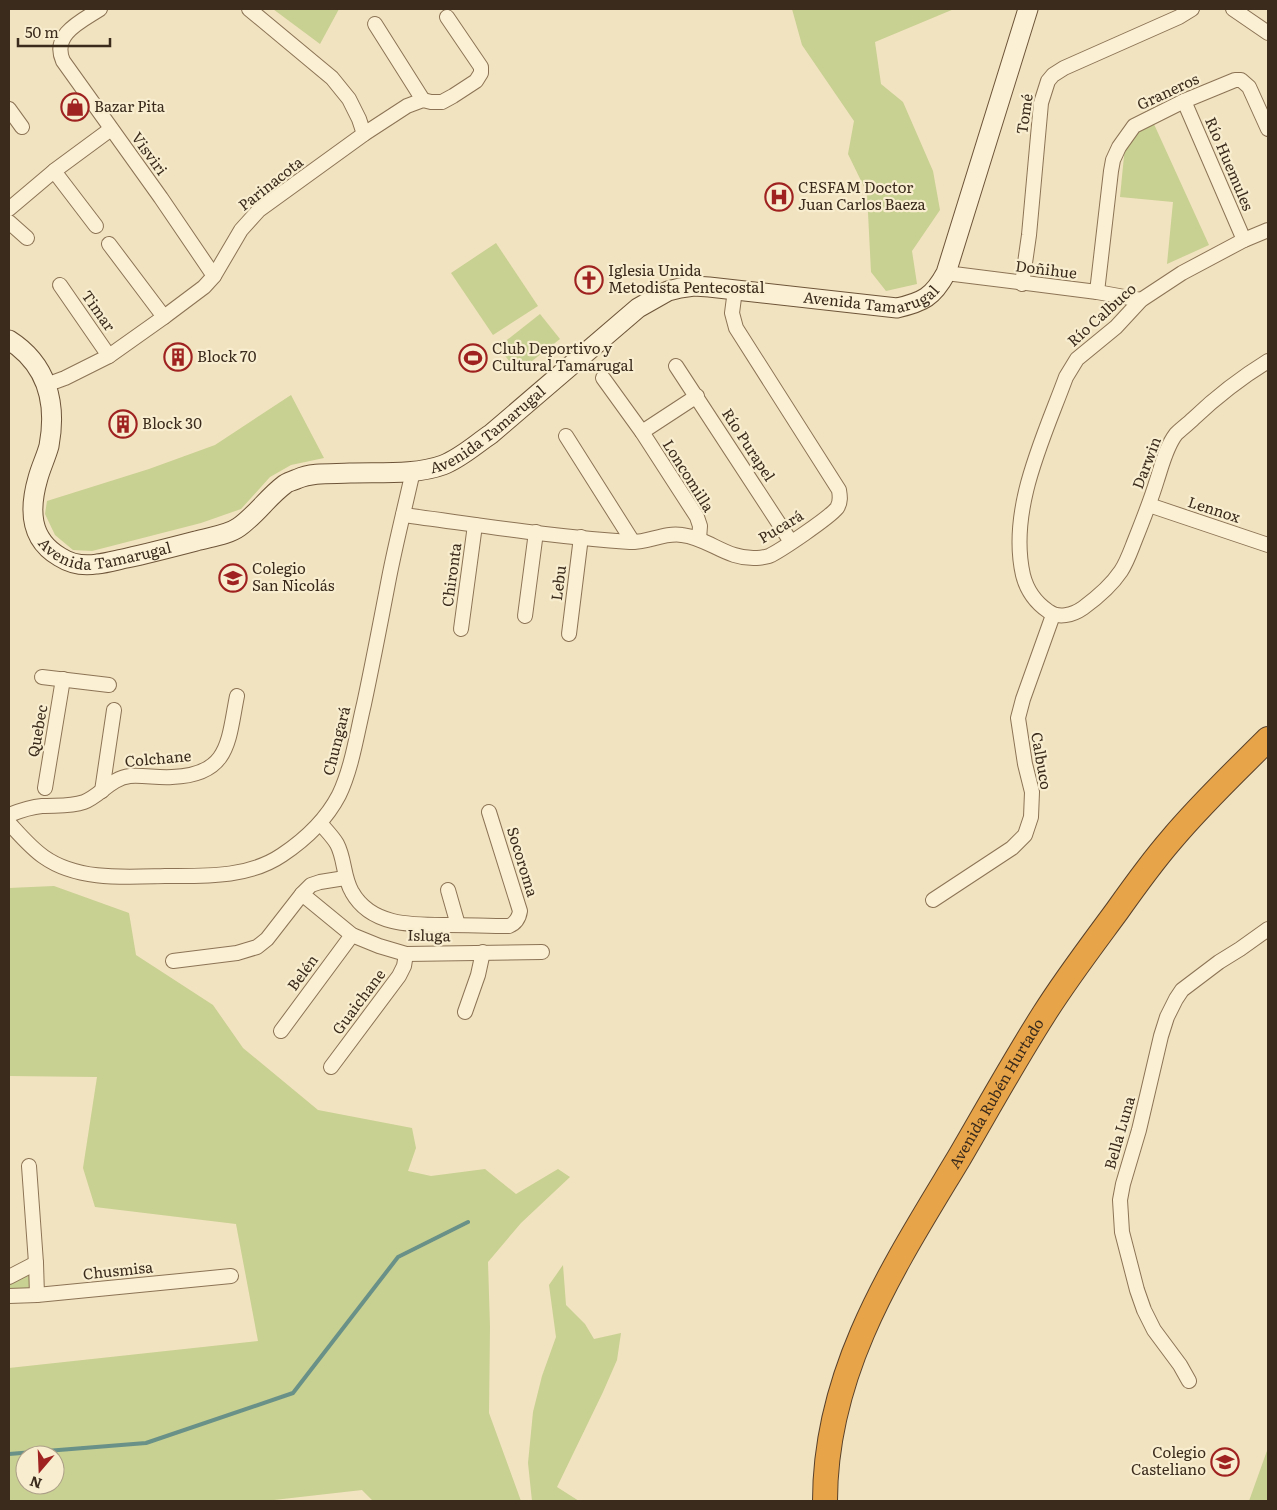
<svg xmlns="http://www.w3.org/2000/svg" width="1277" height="1510" viewBox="0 0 1277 1510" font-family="Literata,serif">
	<rect width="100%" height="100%" fill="#f1e3bf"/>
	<g fill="#c8d092" fill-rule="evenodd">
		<path d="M273,9H339L320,44Z"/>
		<path d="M792,9H954L875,42L881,84L903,102L933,171L940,210L912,251L917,284L886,291L871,272L867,193L848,154L854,121L802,45Z"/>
		<path d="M1153,122L1209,245L1167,264L1173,202L1120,197L1125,146L1136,130Z"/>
		<path d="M496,243L538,306L493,335L451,273Z"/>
		<path d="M540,314L560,339L518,372L498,347Z"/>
		<path d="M291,395L324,458L291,465L270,477L241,509L201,523L92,551L73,550L55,535L45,514L47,501L149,469L215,445Z"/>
		<path d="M54,886L129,913L136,955L213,1005L243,1048L318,1110L412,1128L416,1148L408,1171L431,1176L485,1169L516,1194L558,1169L570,1177L521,1223L488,1262L490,1327L489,1413L521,1501H373L362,1490L265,1501H9V1368L258,1341L236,1224L95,1207L83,1168L97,1077L9,1076V888ZM25,1455H55V1485H25Z"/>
		<path d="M563,1265L566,1305L585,1324L594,1339L621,1333L617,1360L603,1392L557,1487L579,1501H532L528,1463L533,1412L542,1376L556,1337L549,1285Z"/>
		<path d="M32,1270L33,1292H9V1280Z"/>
		<path d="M1268,1448V1501H1249Z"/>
	</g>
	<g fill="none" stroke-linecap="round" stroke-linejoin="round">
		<path stroke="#699188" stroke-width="4" d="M9,1454L146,1443L293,1393L398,1257L468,1222"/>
		<g stroke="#8c7356" stroke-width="16">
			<g id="street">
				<path d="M100,9C82,21 51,34 63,61L161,198L214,276"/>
				<path d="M249,9L332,78L349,99L359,119L364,134"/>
				<path d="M1233,9L1268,33"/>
				<path d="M375,24L423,100"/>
				<path d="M1184,101L1244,240"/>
				<path d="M9,109L22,127"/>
				<path d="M54,171L96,226"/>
				<path d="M9,209L54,171L111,129"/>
				<path d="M9,222L27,238"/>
				<path d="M1268,230L1244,240L1182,273L1141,300L1116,327L1077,359L1066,377C1044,437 1008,509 1023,575C1027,591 1035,602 1048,611C1058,619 1073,615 1083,608C1098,597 1111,586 1121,571C1127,562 1131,550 1135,540C1143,520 1151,500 1157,480C1162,465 1166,447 1176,434C1181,429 1188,424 1193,419C1216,397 1242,377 1268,361"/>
				<path d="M109,244L164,317"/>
				<path d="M946,273L1097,292L1141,300"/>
				<path d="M1022,284L1029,235L1041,103L1048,81L1053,75L1064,68L1179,17L1192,9"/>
				<path d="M60,285L109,356"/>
				<path d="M1097,292L1111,171L1113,160L1119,147L1134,126L1184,101L1235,80H1241L1249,87L1268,129"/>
				<path d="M676,366L791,542"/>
				<path d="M603,378L642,432L697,517L700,526L699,539"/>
				<path d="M46,385L65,378L109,356L164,317L204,287L214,276L241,230L259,210L364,134L407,106L423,100L431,102H442L453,96L476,81L481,73V67L447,17"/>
				<path d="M642,432L697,396"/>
				<path d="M566,436L633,542"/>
				<path d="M1149,505L1268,545"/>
				<path d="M403,515C479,525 554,537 630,542C648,543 664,532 682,535C709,538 727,560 757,558C761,558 765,557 769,556C780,551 829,518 837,508C841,502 840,496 839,490L736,328L732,313L735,290"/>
				<path d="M525,616L536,532"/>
				<path d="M461,629L475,525"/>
				<path d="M569,634L581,537"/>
				<path d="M42,677L109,685"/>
				<path d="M45,788L63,679"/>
				<path d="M102,791L114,710"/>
				<path d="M9,815C19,811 30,807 42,806C56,805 70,807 84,802C100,796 111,778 130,776C144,775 158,778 172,777C230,775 228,741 237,696"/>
				<path d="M9,823C20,835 31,848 44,857C78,881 126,877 165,876C205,876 248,878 282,855C306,839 326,820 339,795C352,768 357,733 364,704C373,662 381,620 389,578C396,542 405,507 413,471"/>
				<path d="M320,823C326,830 333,837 337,844C345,859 343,877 352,892C371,926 412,925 447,925C468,925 488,926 509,926C516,923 519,918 520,911L489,812"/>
				<path d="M448,890L458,925"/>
				<path d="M302,894L352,935L379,946L406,954L542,952"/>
				<path d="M933,900L1012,848L1025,835L1031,817L1032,792L1025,764L1018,718L1023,699L1053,615"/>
				<path d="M173,961L237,953L257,947L267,939L302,894L311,885L320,882L345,878"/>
				<path d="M465,1012L478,975L483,952"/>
				<path d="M281,1031L352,935"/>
				<path d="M331,1067L399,976L404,966L406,954"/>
				<path d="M29,1166L36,1263L37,1295"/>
				<path d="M9,1277L36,1263"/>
				<path d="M9,1296L37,1295L231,1276"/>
				<path d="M1189,1381L1180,1365L1154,1330L1144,1310L1137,1290L1122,1232L1120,1200L1123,1184L1139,1130L1161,1036L1167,1017L1176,999L1182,990L1219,962L1240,949L1268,929"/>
			</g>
		</g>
		<g stroke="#6d5439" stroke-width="21">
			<g id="secondary">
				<path id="s1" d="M9,340C47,364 57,403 49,446C46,457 41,467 38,478C29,509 29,539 60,557C71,564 85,566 97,564C107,563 117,560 127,558C150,553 173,547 196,541C210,537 228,535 239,527C256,515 268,497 284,485C287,482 293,481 297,479C313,472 333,474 350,473C379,472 416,475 443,465C461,458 476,444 491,434L638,308L668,291L680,288L694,286L709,287L897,308C923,302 933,297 946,273L1028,9"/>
			</g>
		</g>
		<g stroke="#59412b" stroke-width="26">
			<g id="highway">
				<path id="s2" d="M825,1501C825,1370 894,1266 959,1158C987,1110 1014,1061 1044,1014C1066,979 1092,945 1117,911C1134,887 1152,862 1171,840C1201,804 1235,772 1268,739"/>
			</g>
		</g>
		<use href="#street" stroke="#fbf0d3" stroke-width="14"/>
		<use href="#secondary" stroke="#fbf0d3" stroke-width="19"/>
		<use href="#highway" stroke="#e8a448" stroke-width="24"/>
	</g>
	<defs>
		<g id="shop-ring" transform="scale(1.4375)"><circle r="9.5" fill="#f8edcf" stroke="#9f2221" stroke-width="1.5"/><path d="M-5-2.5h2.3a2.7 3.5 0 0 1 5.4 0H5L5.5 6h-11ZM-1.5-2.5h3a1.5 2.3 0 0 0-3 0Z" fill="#9f2221"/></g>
		<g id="hospital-ring" transform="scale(1.4375)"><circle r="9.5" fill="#f8edcf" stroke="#9f2221" stroke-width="1.5"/><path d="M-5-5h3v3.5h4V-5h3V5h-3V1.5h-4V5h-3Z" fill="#9f2221"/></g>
		<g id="church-ring" transform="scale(1.4375)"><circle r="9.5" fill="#f8edcf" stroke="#9f2221" stroke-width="1.5"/><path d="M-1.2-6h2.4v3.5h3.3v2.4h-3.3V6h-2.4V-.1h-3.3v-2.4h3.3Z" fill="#9f2221"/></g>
		<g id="building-ring" transform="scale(1.4375)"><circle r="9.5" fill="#f8edcf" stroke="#9f2221" stroke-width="1.5"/><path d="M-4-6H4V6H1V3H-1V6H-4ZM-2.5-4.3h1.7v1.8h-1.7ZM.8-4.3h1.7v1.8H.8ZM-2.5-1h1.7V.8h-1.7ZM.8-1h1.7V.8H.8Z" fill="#9f2221"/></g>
		<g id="stadium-ring" transform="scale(1.4375)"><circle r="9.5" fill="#f8edcf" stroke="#9f2221" stroke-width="1.5"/><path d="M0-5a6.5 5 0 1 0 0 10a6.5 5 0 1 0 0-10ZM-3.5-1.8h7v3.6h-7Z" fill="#9f2221"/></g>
		<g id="school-ring" transform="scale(1.4375)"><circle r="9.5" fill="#f8edcf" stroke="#9f2221" stroke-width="1.5"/><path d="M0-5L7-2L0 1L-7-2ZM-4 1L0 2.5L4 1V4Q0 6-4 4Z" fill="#9f2221"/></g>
	</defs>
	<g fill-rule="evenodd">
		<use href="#shop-ring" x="75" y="107"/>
		<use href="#hospital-ring" x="779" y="197"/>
		<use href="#church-ring" x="589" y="280"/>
		<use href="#building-ring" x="178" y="357"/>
		<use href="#stadium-ring" x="473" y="358"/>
		<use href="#building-ring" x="123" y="424"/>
		<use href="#school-ring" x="233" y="578"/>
		<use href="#school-ring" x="1225" y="1462"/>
	</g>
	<g text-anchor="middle" stroke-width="4.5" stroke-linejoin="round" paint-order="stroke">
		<g font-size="15" fill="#3a2b1c" stroke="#f8edcf">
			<text transform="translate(1168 92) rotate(-25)" y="5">Graneros</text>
			<text transform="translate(1025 114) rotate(-82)" y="5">Tomé</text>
			<text transform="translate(149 154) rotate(54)" y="5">Visviri</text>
			<text transform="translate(1229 164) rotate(67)" y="5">Río Huemules</text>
			<text transform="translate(271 184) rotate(-38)" y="5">Parinacota</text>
			<text transform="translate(1046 270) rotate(7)" y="5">Doñihue</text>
			<text dy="5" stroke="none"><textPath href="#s1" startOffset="1145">Avenida Tamarugal</textPath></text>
			<text transform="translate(98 311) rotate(55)" y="5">Timar</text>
			<text transform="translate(1102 315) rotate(-42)" y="5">Río Calbuco</text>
			<text dy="5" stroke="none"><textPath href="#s1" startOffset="710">Avenida Tamarugal</textPath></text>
			<text transform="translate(748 445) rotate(57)" y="5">Río Purapel</text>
			<text transform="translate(1147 463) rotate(-69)" y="5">Darwin</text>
			<text transform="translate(688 476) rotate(58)" y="5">Loncomilla</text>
			<text transform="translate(1214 510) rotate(18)" y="5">Lennox</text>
			<text transform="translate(781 527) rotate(-31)" y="5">Pucará</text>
			<text dy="5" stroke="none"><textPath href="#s1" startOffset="289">Avenida Tamarugal</textPath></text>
			<text transform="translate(452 575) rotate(-82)" y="5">Chironta</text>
			<text transform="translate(559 583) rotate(-83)" y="5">Lebu</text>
			<text transform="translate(38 731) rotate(-80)" y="5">Quebec</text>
			<text transform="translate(337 741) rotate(-76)" y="5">Chungará</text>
			<text transform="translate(158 759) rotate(-5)" y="5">Colchane</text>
			<text transform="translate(1041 761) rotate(80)" y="5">Calbuco</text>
			<text transform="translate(522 862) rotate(73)" y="5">Socoroma</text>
			<text transform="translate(429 936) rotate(1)" y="5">Isluga</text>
			<text transform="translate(303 973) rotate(-54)" y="5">Belén</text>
			<text transform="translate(359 1002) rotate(-53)" y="5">Guaichane</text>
			<text dy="5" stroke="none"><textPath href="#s2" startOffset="448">Avenida Rubén Hurtado</textPath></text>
			<text transform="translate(1120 1133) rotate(-74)" y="5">Bella Luna</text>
			<text transform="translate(118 1271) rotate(-6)" y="5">Chusmisa</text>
		</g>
		<g font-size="15" fill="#3a2b1c" stroke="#f8edcf" text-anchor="start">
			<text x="94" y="112">Bazar Pita</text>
			<text x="798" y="193">CESFAM Doctor<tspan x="798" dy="17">Juan Carlos Baeza</tspan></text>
			<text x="608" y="276">Iglesia Unida<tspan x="608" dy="17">Metodista Pentecostal</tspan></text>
			<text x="492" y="354">Club Deportivo y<tspan x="492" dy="17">Cultural Tamarugal</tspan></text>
			<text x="197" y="362">Block 70</text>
			<text x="142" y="429">Block 30</text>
			<text x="252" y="574">Colegio<tspan x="252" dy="17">San Nicolás</tspan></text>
			<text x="1206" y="1458" text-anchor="end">Colegio<tspan x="1206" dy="17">Casteliano</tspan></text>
		</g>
	</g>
	<rect width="1277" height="1510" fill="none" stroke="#3a2b1c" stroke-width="20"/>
	<g transform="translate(40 1470) rotate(199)"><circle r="24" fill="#f8edcf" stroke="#ac9f87"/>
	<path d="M0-4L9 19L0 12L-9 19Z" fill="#9f2221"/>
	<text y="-8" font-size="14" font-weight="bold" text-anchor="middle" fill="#3a2b1c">N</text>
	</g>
	<path d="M18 38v8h92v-8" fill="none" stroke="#3a2b1c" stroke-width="2.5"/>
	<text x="25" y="38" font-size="15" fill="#3a2b1c" stroke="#f8edcf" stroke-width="4" paint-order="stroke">50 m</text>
</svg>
